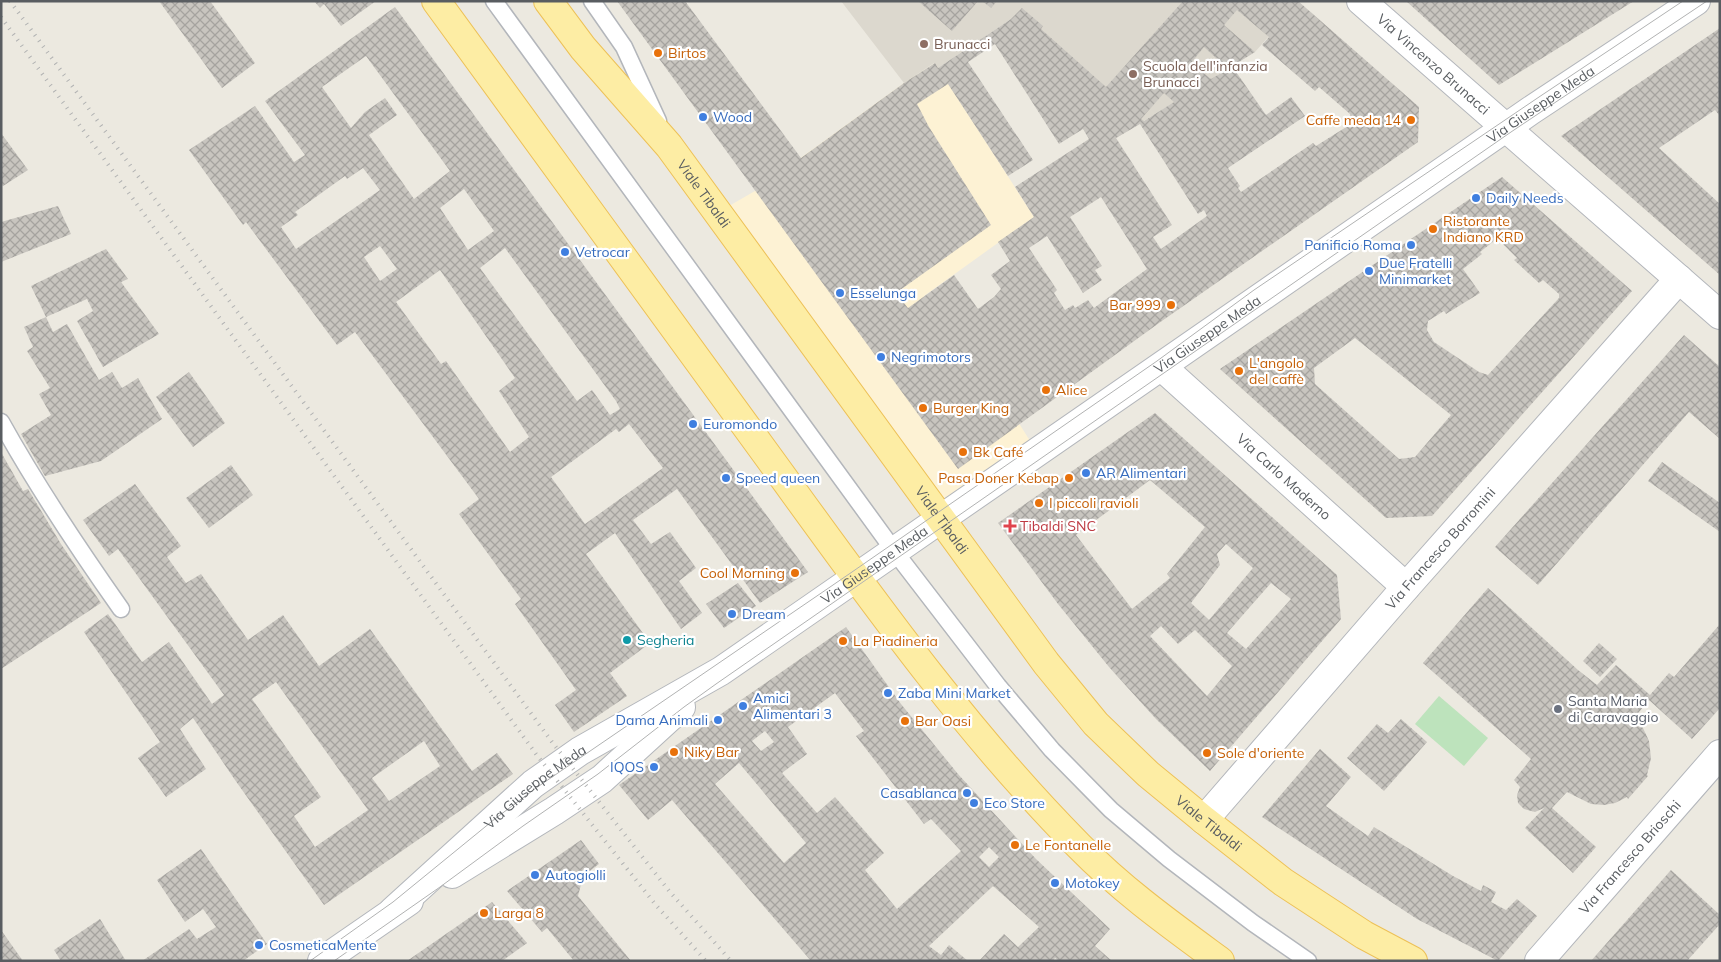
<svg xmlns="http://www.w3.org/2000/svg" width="1721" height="962" viewBox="0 0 1721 962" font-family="Mulish,sans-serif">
	<defs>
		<pattern id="building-cross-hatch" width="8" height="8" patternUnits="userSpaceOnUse" patternTransform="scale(1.25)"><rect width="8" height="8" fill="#c8c5bf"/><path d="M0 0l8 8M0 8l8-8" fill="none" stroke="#a5a39f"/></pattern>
	</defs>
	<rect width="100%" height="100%" fill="#ece9e0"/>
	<path fill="#fdf2d4" d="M935,63L1034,217L924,296L1020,425L1032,444L937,508L722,210L755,191L904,83Z"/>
	<path fill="#dcd8ce" d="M841,1H1298L1299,2L1255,52L1097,150L1011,19L938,68L934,63L904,83Z"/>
	<path fill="#bde3bc" d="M1439,696L1488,738L1464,766L1415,724Z"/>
	<g fill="url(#building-cross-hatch)" fill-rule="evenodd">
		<path d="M159,1H210L255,63L222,88Z"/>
		<path d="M314,1H376L341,26L324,4L320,8Z"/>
		<path d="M617,1H685L801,158L904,83L935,63L938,68L1011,19L1022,8L1043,26L1041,29L1106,87L1183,1H1298L1419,107L1418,142L1159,323L958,469ZM1237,10L1269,37L1262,45L1315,91L1319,87L1350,114L1351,124L1316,146L1313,143L1241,192L1238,188L1240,186L1228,168L1305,116L1291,97L1266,115L1232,66L1255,52L1224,25ZM995,44L1059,144L1083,129L1089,139L1015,187L1034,217L998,242L1010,261L991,275L1001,289L994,297L978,309L954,275L908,308L896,293L991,225L929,127L917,104L948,84L1008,176L1033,160L968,62ZM1204,47L1228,69L1211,79L1191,63ZM1164,93L1174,102L1144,121L1141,119ZM1140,124L1198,214L1204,210L1207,216L1161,249L1153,237L1172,225L1116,138ZM1101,197L1147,269L1094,308L1088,300L1075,308L1073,305L1065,310L1054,293L1057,290L1029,248L1047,236L1083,293L1102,280L1095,270L1102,266L1070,217Z"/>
		<path d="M918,1H978L952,31Z"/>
		<path d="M982,1H997L991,8Z"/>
		<path d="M1406,1H1634L1499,85Z"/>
		<path d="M395,7L808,572L760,603L677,489L633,520L651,544L670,532L696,568L679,581L702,613L681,629L615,533L586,554L650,643L610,673L627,696L574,732L555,705L576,690L515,604L521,599L459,514L479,499L355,332L337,345L246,222L243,225L189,150L255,106L294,162L305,155L265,101ZM366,56L450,171L414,199L369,135L397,115L385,98L365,112L351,128L322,87ZM363,168L380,190L296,249L281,227L298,215L295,212L345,176L347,179ZM464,189L494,231L468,250L440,208ZM380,246L397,269L380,281L364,257ZM505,248L616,401L620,409L610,415L592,390L577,401L480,268ZM440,270L515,378L499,391L529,437L510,452L446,361L441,364L396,302ZM629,424L663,468L585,524L551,477L616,429L619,432Z"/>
		<path d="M1720,28V116L1715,110L1659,148L1720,204V275L1561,136Z"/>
		<path d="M1,133L28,170L3,186L1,184Z"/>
		<path d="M1502,177L1632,291L1432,516L1386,518L1220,369ZM1494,241L1501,242L1517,258L1514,260L1539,283L1543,280L1559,294V298L1488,375L1479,372L1434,342L1427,330L1428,321L1444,311L1446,314L1480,293L1463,269L1482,254L1480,252ZM1355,338L1451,415L1415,457L1399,459L1315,384L1314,368Z"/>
		<path d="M58,206L71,234L1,262V222Z"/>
		<path d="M106,249L128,279L121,282L159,334L103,367L77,321L93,311L87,299L46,317L31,286Z"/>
		<path d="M46,317L53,332L67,324L99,380L112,372L122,388L138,378L162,419L101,461L45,476L21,434L51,415L39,394L50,388L27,351L33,347L24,327Z"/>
		<path d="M1684,335L1720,367V439L1689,412L1538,585L1495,547Z"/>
		<path d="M189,372L225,423L193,447L156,397Z"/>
		<path d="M1155,413L1337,575L1341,619L1210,771L1156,719L1109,667L1058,604L998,523ZM1150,480L1205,527L1167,574L1170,578L1132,609L1076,535ZM1226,544L1253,568L1209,620L1191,603L1220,565L1217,554ZM1271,583L1291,599L1246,649L1227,633ZM1161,626L1178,644L1195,630L1232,666L1207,696L1150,636Z"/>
		<path d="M1,452L23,491L28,489L61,544L101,603L1,669Z"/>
		<path d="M1662,462L1720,503V532L1648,481Z"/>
		<path d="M231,465L253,495L209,528L186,498Z"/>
		<path d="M135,484L181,546L167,557L186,583L201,574L248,640L283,615L319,666L370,629L472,771L497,753L513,774L324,905L235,780L193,718L180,729L206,769L166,797L138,758L160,742L84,632L108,614L142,662L169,642L212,704L224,695L118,549L109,556L83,520ZM276,682L368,810L315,847L294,816L321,797L252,699ZM424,741L440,766L389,801L372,778Z"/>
		<path d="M738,583L756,606L724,628L706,604Z"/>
		<path d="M1488,588L1578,670L1597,685L1616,665L1650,695L1669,673L1674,677L1720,624V708L1692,739L1649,700L1634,718L1643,728L1649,741L1651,758L1647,775L1648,776L1628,799L1627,797L1615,803L1604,805L1591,804L1567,792L1552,808L1596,847L1573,873L1525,828L1544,808L1535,812L1524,809L1518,803L1517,795L1520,787L1514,780L1531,759L1423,663Z"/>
		<path d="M846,627L901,704L958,774L1036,859L1110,929L1095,946L1112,961H1059L1055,958L1053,961H979L1004,934L1018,947L1039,927L993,886L929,946L941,955L949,945L968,961H811L672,800L648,820L619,785ZM835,693L864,731L856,736L924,824L931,819L961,851L897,909L865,870L884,853L835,797L817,813L782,773L807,754L788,727ZM765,731L774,742L761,751L752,741ZM739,763L806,843L784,863L715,784ZM989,847L999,857L989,867L979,857Z"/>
		<path d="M1599,643L1617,659L1600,677L1583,661Z"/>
		<path d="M1401,719L1427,742L1384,791L1347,758L1377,724L1388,733Z"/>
		<path d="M1320,749L1351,777L1326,806L1368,836L1374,827L1453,876L1481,891L1483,885L1496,892L1491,902L1506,910L1517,899L1537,916L1498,961L1417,919L1262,817Z"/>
		<path d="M581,840L599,864L587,873L585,869L578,896L631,961H574L547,928L542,932L507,891Z"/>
		<path d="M201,849L267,944L243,961H142L189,929L197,939L216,927L203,909L185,922L157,880Z"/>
		<path d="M1671,870L1720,915V924L1687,961H1591Z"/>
		<path d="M492,902L527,943L502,961H407Z"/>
		<path d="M100,919L126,961H61L54,950Z"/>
		<path d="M1,930L23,961H1Z"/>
	</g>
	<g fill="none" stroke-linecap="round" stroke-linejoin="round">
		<g stroke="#b3b6bb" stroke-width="19">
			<g id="service">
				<path d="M494,1L895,552L998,686L1052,750L1111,810L1169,859L1253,923L1308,961"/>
				<path d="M592,1L624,47L658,121"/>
				<path d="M1,422C37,487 78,548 121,609"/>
			</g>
		</g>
		<g stroke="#b3b6bb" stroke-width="30">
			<g id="minor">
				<path id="s1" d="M1361,1L1720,315"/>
				<path id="s2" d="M1162,367L1406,587"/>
				<path id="s3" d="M1204,820L1406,587L1679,279"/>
				<path id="s4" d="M1539,961L1720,754"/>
			</g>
		</g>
		<g stroke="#b3b6bb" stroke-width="30">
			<g id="tertiary">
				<path d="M452,874L554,811L602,779L681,707"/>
				<path id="s5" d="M393,911L533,784L580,751L721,671L1530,111L1696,1"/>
				<path d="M322,961L409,901"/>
			</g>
		</g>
		<g stroke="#edc157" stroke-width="30">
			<g id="primary">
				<path d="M436,1C545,151 655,301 764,451C863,587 960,726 1079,846C1122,890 1171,925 1220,961"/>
				<path id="s6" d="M548,1L583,48L669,146L1046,663L1096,724L1148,774L1204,820L1283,882L1364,935L1413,961"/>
			</g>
		</g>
		<use href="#service" stroke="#fff" stroke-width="16"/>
		<use href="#minor" stroke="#fff" stroke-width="28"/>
		<use href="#tertiary" stroke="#fff" stroke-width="28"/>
		<use href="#primary" stroke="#fdeda4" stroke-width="28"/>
		<g stroke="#b1b2b2" stroke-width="1">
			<path d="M310,961L393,902L496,818L536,788L852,572L1157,361L1254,290L1539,97L1683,1"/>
			<path d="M334,961L440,887L523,826L598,774L684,707L716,684L1511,132L1707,1"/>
		</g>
		<g stroke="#b1b2b2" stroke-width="4" stroke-dasharray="1 6" stroke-linecap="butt">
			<path d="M10,1L552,742L670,892L731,961"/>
			<path d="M1,17L536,754L655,904L706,961"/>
		</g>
	</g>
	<g fill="#8d6e63" stroke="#fff" stroke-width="2">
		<circle cx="924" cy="44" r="5"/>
		<circle cx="1133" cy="74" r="5"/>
	</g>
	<g fill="#e8710a" stroke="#fff" stroke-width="2">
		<circle cx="658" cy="53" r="5"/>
		<circle cx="1411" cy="120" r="5"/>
		<circle cx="1433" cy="229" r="5"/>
		<circle cx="1171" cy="305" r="5"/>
		<circle cx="1239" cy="371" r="5"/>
		<circle cx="1046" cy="390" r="5"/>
		<circle cx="923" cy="408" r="5"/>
		<circle cx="963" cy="452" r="5"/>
		<circle cx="1069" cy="478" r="5"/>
		<circle cx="1039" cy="503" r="5"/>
		<circle cx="795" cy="573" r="5"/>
		<circle cx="843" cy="641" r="5"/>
		<circle cx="905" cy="721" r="5"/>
		<circle cx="674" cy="752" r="5"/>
		<circle cx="1207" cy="753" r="5"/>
		<circle cx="1015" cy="845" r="5"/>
		<circle cx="484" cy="913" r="5"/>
	</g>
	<g fill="#3f7fe0" stroke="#fff" stroke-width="2">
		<circle cx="703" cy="117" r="5"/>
		<circle cx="1476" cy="198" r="5"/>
		<circle cx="1411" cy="245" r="5"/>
		<circle cx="565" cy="252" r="5"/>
		<circle cx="1369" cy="271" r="5"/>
		<circle cx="840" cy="293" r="5"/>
		<circle cx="881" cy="357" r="5"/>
		<circle cx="693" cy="424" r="5"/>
		<circle cx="1086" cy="473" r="5"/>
		<circle cx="726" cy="478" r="5"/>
		<circle cx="732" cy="614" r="5"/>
		<circle cx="888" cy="693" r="5"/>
		<circle cx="743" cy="706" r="5"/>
		<circle cx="718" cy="720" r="5"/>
		<circle cx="654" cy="767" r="5"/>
		<circle cx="967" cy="793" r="5"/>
		<circle cx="974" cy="803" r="5"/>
		<circle cx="535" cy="875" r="5"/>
		<circle cx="1055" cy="883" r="5"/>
		<circle cx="259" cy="945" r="5"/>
	</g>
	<path fill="#e0444e" stroke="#fff" stroke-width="2" d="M1007.5 518.5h5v5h5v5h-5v5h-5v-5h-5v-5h5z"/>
	<circle fill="#0f9aa8" stroke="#fff" stroke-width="2" cx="627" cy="640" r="5"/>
	<circle fill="#6b7280" stroke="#fff" stroke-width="2" cx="1558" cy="709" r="5"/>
	<g text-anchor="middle" stroke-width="4.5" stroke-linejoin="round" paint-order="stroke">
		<g font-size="14" fill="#785e54" stroke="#fff" text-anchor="start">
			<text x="934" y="49">Brunacci</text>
			<text x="1143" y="71">Scuola dell'infanzia<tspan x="1143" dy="16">Brunacci</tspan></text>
		</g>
		<g font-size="14" fill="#c56008" stroke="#fff" text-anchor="start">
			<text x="668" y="58">Birtos</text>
			<text x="1401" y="125" text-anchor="end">Caffe meda 14</text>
			<text x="1443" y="226">Ristorante<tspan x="1443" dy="16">Indiano KRD</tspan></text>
			<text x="1161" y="310" text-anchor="end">Bar 999</text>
			<text x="1249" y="368">L'angolo<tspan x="1249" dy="16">del caffè</tspan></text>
			<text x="1056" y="395">Alice</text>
			<text x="933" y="413">Burger King</text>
			<text x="973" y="457">Bk Café</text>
			<text x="1059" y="483" text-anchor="end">Pasa Doner Kebap</text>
			<text x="1049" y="508">I piccoli ravioli</text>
			<text x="785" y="578" text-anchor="end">Cool Morning</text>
			<text x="853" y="646">La Piadineria</text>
			<text x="915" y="726">Bar Oasi</text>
			<text x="684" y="757">Niky Bar</text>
			<text x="1217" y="758">Sole d'oriente</text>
			<text x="1025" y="850">Le Fontanelle</text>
			<text x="494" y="918">Larga 8</text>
		</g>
		<g font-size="14" fill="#595d61" stroke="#fff">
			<text dy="5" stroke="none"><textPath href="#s1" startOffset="96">Via Vincenzo Brunacci</textPath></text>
			<text dy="5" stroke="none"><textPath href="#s5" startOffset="1405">Via Giuseppe Meda</textPath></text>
			<text dy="5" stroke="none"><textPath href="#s6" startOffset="248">Viale Tibaldi</textPath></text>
			<text dy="5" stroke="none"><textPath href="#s5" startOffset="1000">Via Giuseppe Meda</textPath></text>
			<text dy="5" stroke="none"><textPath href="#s2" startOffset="164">Via Carlo Maderno</textPath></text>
			<text dy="5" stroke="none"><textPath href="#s6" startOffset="652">Viale Tibaldi</textPath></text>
			<text dy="5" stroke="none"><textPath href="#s3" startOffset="360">Via Francesco Borromini</textPath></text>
			<text dy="5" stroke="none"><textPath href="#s5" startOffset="595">Via Giuseppe Meda</textPath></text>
			<text dy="5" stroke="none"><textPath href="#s5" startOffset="189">Via Giuseppe Meda</textPath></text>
			<text dy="5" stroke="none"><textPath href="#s6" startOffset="1058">Viale Tibaldi</textPath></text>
			<text dy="5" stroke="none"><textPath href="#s4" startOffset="138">Via Francesco Brioschi</textPath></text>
		</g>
		<g font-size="14" fill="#366cbe" stroke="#fff" text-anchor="start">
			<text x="713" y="122">Wood</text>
			<text x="1486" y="203">Daily Needs</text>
			<text x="1401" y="250" text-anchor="end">Panificio Roma</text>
			<text x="575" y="257">Vetrocar</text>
			<text x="1379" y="268">Due Fratelli<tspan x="1379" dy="16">Minimarket</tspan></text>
			<text x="850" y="298">Esselunga</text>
			<text x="891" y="362">Negrimotors</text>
			<text x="703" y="429">Euromondo</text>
			<text x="1096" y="478">AR Alimentari</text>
			<text x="736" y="483">Speed queen</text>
			<text x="742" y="619">Dream</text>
			<text x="898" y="698">Zaba Mini Market</text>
			<text x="753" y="703">Amici<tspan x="753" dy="16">Alimentari 3</tspan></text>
			<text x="708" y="725" text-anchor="end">Dama Animali</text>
			<text x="644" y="772" text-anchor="end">IQOS</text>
			<text x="957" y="798" text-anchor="end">Casablanca</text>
			<text x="984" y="808">Eco Store</text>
			<text x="545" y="880">Autogiolli</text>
			<text x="1065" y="888">Motokey</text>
			<text x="269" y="950">CosmeticaMente</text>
		</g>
		<g font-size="14" fill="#be3a42" stroke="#fff" text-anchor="start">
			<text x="1020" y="531">Tibaldi SNC</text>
		</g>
		<g font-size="14" fill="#0d838f" stroke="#fff" text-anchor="start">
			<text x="637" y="645">Segheria</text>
		</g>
		<g font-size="14" fill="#5b616d" stroke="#fff" text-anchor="start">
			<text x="1568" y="706">Santa Maria<tspan x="1568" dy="16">di Caravaggio</tspan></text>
		</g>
	</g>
	<rect width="1721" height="962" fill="none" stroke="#595d61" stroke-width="5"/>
</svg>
